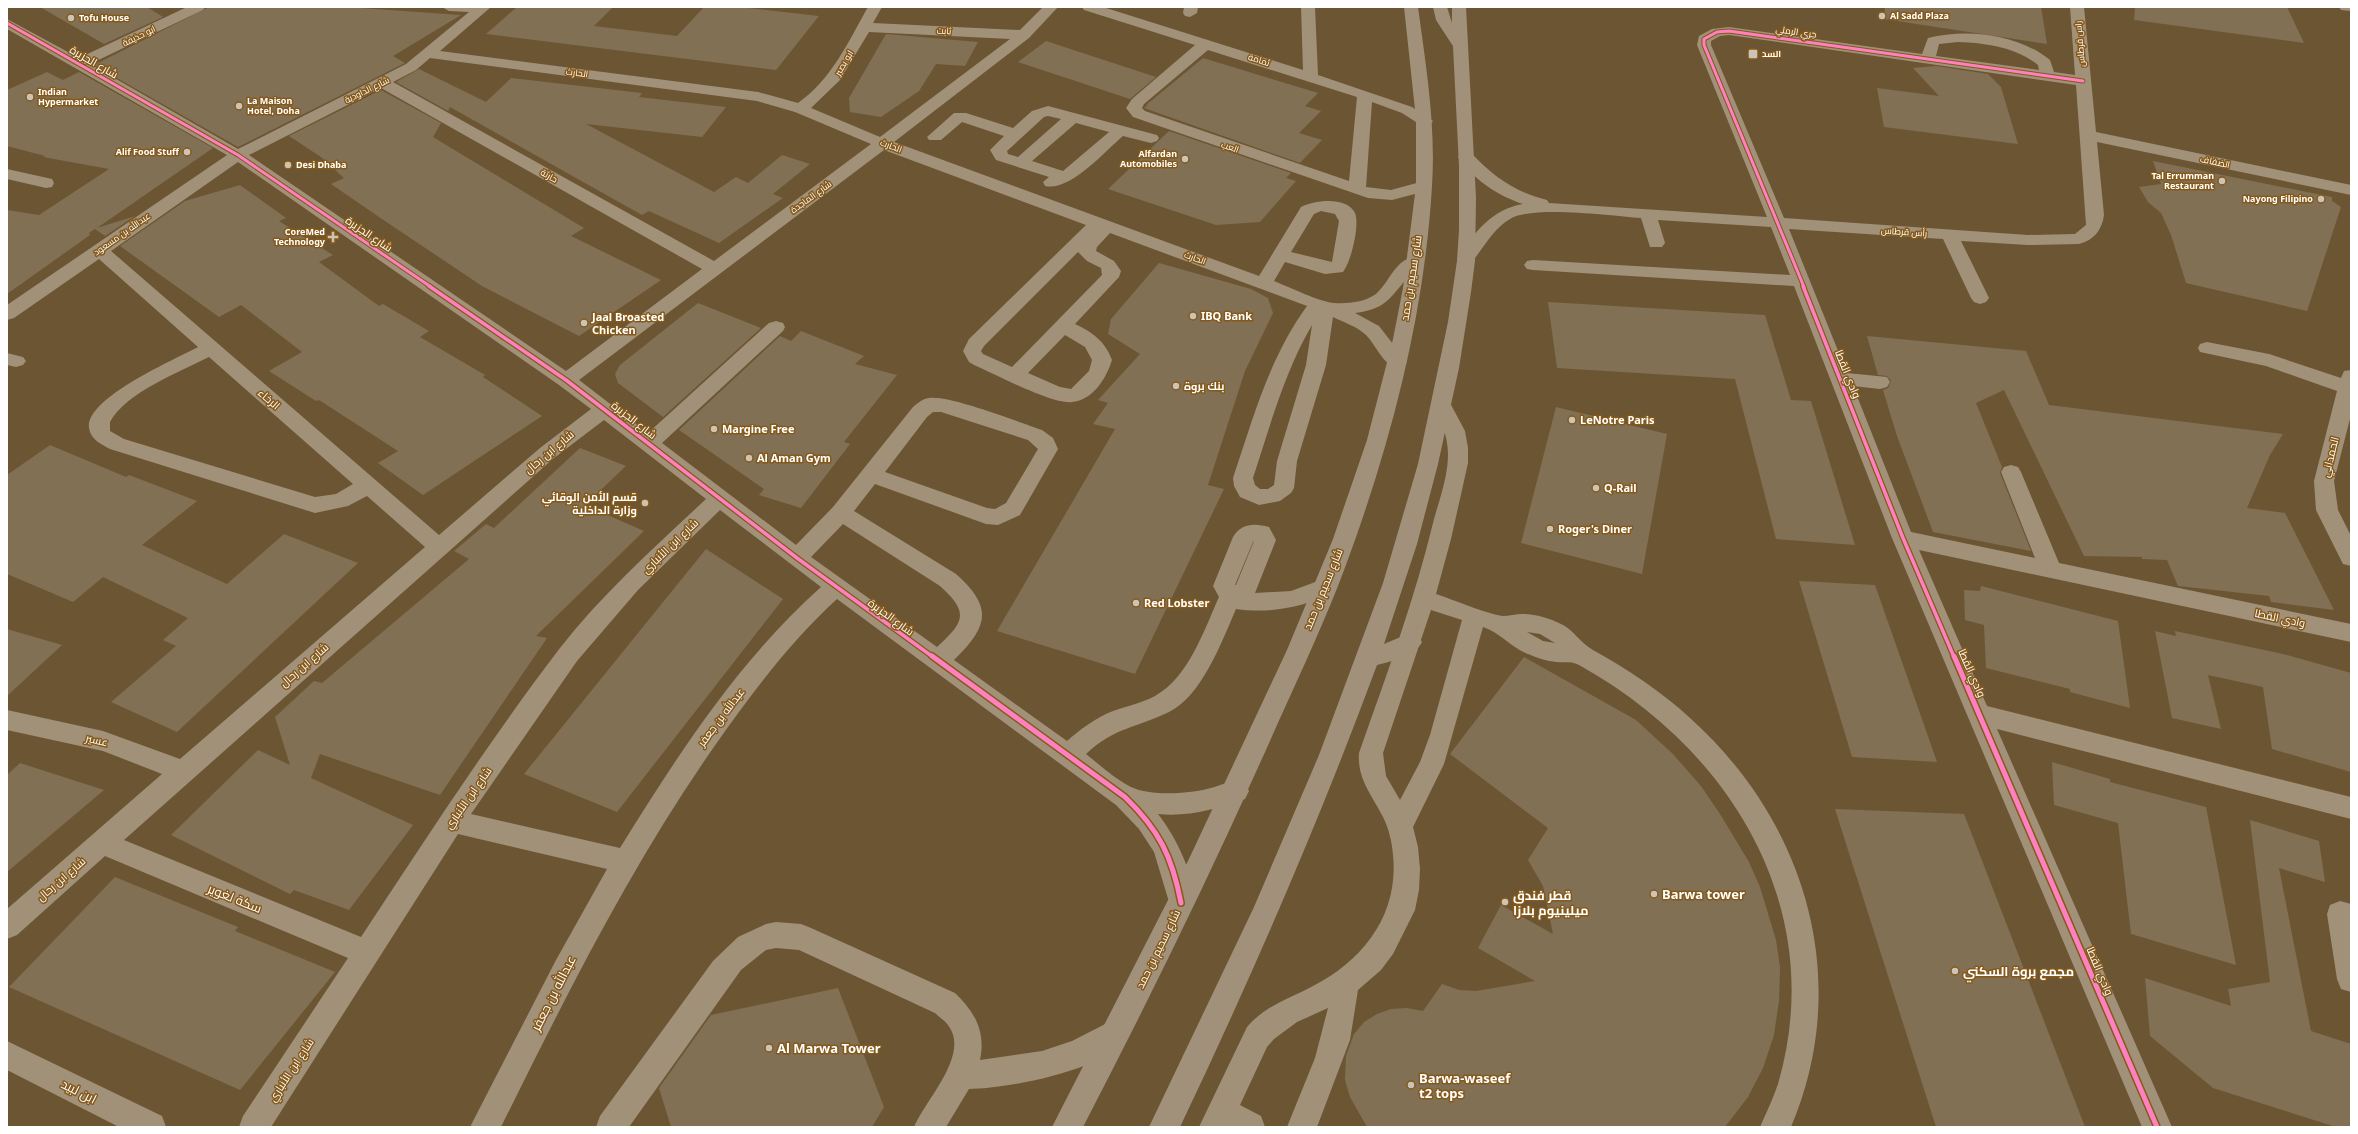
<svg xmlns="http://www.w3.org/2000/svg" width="2358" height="1134" viewBox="0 0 2358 1134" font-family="'Noto Sans',Cairo,sans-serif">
	<rect width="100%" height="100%" fill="#6c5532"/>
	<g fill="#827055">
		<path d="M40,7H147L163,17L104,44Z"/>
		<path d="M209,7H346L461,15L393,56L405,63L238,147L94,65Z"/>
		<path d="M517,7H613L594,26L677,36L704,7H739L819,16L776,70L486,34Z"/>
		<path d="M1885,7H2041L2047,44L1884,19Z"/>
		<path d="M2135,7H2287L2304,43L2134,20Z"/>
		<path d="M886,34L978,42L965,66L936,64L919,91L881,117L850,112L849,98Z"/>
		<path d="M1046,41L1156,77L1130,99L1018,62Z"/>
		<path d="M1203,58L1318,93L1305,106L1321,111L1299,133L1322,140L1300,163L1144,108L1148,105H1146Z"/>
		<path d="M1936,66L1988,74L2001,87L2018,144L1884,127L1877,88L1939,96L1913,68Z"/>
		<path d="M419,69L486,102L511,78L642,93L639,97L726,107L702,137L586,124L714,192L736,177L748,183L782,155L810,164L773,194L783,198L719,243L649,211L642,215L450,107L448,111L396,82Z"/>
		<path d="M47,72L63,80L79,72L213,148L97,228L135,216L105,236L95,229L89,233L90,235L7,294V210L39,215L109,169L43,157L45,156L7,146V90Z"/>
		<path d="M381,90L441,123L433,137L584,228L571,236L661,280L579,336L482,286L379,217L331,184L344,178L321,157L289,136Z"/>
		<path d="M1169,131L1291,173L1286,178L1296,181L1260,222L1216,225L1108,189Z"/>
		<path d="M2153,161L2332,197V201L2341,207L2307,311L2186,283L2171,235L2161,213L2148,202L2139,187L2161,184Z"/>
		<path d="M240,185L286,218L279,221L333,255L319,262L379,306L383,304L429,331L420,337L485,375L483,377L542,416L423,495L378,463L398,451L319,400L316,401L269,371L302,352L241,305L219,317L120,246L185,201Z"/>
		<path d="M1159,263L1251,289L1268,298L1273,313L1245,371L1208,485L1224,489L1135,674L997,631L1115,429L1093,424L1108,403L1098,400L1140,354L1108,334L1111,319Z"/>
		<path d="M1548,302L1765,315L1791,400L1811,401L1855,545L1776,539L1735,379L1557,368Z"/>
		<path d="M698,303L761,328L663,417L618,383L615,374L620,365Z"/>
		<path d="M801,331L864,356L855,364L897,375L844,442L850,444L801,508L759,495L764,489L679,430L780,336L791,341Z"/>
		<path d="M1867,336L2026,351L2049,405L2283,434L2270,455L2247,508L2285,513L2334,610L2271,602L2269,596L2178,586L2167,560L2142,559V557L2084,556L2004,390L1976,403L2002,467L2000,473L2031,551L1933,532L1897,436L1883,390L1888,388L1891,381L1887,376L1878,375Z"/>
		<path d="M1556,407L1667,434L1642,574L1521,543Z"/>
		<path d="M50,445L126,477L129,475L197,501L142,545L227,584L284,534L358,563L177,732L111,702L176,646L163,640L188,618L103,577L73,602L7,574V475Z"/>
		<path d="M580,448L626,466L585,505L644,531L536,636L547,638L440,795L320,754L311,778L413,825L349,910L294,890L290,894L171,835L258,750L290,765L275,717L314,681L322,683L469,559L454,551L486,524L494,528Z"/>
		<path d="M706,549L783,599L617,812L524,774Z"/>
		<path d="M1799,581L1875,585L1937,762L1852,757Z"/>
		<path d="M1981,586L2118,621L2130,708L2070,692V689L1986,668L1984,625L1965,620L1964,590L1980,591Z"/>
		<path d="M7,629L62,645L7,696Z"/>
		<path d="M2155,631L2176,636L2175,631L2283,654L2351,673V772L2272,749L2263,687L2208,675L2221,729L2172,718Z"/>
		<path d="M1524,657L1636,720L1673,754L1701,786L1720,814L1749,862L1760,887L1776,940L1780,967L1779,1001L1774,1035L1763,1068L1748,1097L1725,1127H1367L1350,1097L1345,1080L1346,1056L1354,1034L1364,1022L1377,1014L1391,1009L1407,1008L1423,1011L1442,984L1459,990L1476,991L1535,981L1478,948L1501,905L1553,934L1543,886L1528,860L1548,828L1450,754Z"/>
		<path d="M2052,762L2110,779V782L2206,807L2236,965L2131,934L2118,823L2054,805Z"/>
		<path d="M20,763L104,790L7,872V775Z"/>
		<path d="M1835,809L1964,814L2085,1127H1936Z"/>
		<path d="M2250,820L2319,841L2325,882L2279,868L2311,1031L2351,1044V1127H2336L2213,1088L2150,1036L2145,978L2231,1006L2228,989L2270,982Z"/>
		<path d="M115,877L238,927L235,931L335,972L240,1090L9,987Z"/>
		<path d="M838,988L884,1107L872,1127H671L659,1088L711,1015Z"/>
	</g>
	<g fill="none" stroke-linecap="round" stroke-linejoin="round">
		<g fill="#a29179" fill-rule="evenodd">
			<path d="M187,7H205L203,10L90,64L238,149L406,64L469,12L449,11L442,7H491L440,51L758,92L798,103C832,79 848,42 868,7H882L873,23L1020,30L1043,7H1058L1029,38L894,142L1259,276L1301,207C1314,200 1347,196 1355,213C1360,225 1351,262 1343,272L1325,274L1285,262L1274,281C1289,287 1320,302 1334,303C1348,304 1365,302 1376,294C1390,282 1398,252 1421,258L1424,262C1420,268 1413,272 1408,277C1389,299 1386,309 1355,313L1379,326L1407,362L1404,366C1385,372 1378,347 1366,335C1358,327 1343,322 1333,317L1326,365L1297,461L1294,488L1291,493L1280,501L1259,505L1240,497L1234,486L1233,478C1253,419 1269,358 1307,306L1110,233L1097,247L1096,251L1114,261L1121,271L1119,277L1075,324C1092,332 1105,341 1112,360C1106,379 1093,400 1072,402C1053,405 995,374 974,365L969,362L963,351L969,339L1086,225L884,150L579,380L648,433L769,323L776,321L783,323L785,327L783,331L662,443L796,545L833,507L913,407C918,403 922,399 929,398C950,395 1018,422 1042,430L1053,438L1058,449L1020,515L998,525L986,524L875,484L854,511L956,574C993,607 989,626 954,660L1067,741C1081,729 1095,718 1113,711C1127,706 1142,703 1155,696C1189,677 1204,630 1219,597L1213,586L1233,537C1241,523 1255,523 1269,527L1276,540L1255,593L1291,591L1326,578L1334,581L1337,587L1334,593C1302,607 1271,614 1236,609C1222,641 1202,696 1169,712C1136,728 1115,727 1086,754C1100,765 1115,779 1131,787C1150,796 1186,794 1207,789C1220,786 1232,778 1245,783L1249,791L1245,799C1216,809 1189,817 1158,814C1175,835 1202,886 1190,912L1181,915L1172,912L1154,852L1139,829L1116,805L837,599C790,642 752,693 716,744C631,865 566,996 501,1127H470L556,960L607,869L458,834L271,1127H239L243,1116L348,958L105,856L17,935L7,939V909L162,774L103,751L7,730V710L103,731L180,759L425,547L367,496L348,506L315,513L110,449C101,444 91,440 89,428C85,398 176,359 198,347L99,259L14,318L7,320V305L227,155L7,29V19L79,58ZM869,32L1010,39L880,137L811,108L840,80ZM430,58L757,101L795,112L871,144L714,261L393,82L416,70ZM381,88L702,269L566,371L249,155ZM238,162L559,385L591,409L540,448L439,535L111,251ZM1321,211L1335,214L1339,221L1332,262L1291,252L1314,214ZM1078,252L1087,261L1101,268L1102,275L1012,367L983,354L981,351L984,346ZM1312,325L1306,365L1277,461L1274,485L1268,489H1260L1255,485L1253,478C1270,426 1284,373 1312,325ZM1065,335L1085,347L1092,360L1089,371L1071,389L1060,387L1028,373ZM209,357L353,484L336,494L315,497L124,439L110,431V422C126,392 180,372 209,357ZM933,412H941L1028,440L1038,449L1006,503L995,509L987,508L885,472L927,417ZM604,420L706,499C656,546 603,593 560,648C489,741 425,840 361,937L124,840L554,458ZM720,510L821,587C739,660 677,756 620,848L471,814L577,661L638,590ZM843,524L940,586C970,613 964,622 937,647L811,557ZM1254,541L1236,585H1235L1253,542Z"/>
			<path d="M1082,7H1103L1303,70L1301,7H1315L1318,75L1412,107L1433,121L1431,124H1419L1402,113L1372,102L1366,187L1391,190L1424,181L1430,182L1432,186L1430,190L1392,200L1368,198L1133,117L1126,108L1132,99L1195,45L1084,10ZM1208,50L1357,97L1349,181L1145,111L1142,108L1144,104Z"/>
			<path d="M1184,7H1198L1197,13L1190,17L1185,16L1183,13Z"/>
			<path d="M2070,7H2084L2096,132L2351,185V195L2097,142L2104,215C2102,230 2094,240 2079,244L2028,245L1961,241L1989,298L1986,302L1980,304L1974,302L1971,298L1943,239L1789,229L1847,373L1887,377L1890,382L1887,387L1880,389L1853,386L1911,532L2035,558L2001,472L2004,467L2011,465L2018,467L2021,472L2059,563L2351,624V642L1919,550L1987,706L2351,797V819L1997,729L2172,1127H2142L1892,538L1794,286L1533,270L1527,269L1524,265L1527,261L1533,260L1790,275L1771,227L1658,220L1665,243L1662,247H1650L1641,218C1612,216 1533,205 1510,219C1494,228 1484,247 1472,262H1460L1457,258C1474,233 1492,209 1523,204C1498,196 1473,179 1458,157L1460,154H1472C1494,177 1515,192 1547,200L1549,203L1767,217L1697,45L1699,36L1712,29L1729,27L1922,54L1928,38C1967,28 2018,34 2050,60L2054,72L2075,75ZM1729,35L2076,85L2086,225L2075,234L2028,235L1784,218L1711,45V41L1720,36ZM1958,42C1985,43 2016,47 2038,65L2039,70L1936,56L1939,44Z"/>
			<path d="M2339,7H2351V11L2341,10Z"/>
			<path d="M1048,106L1157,135L1159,138L1157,141L1151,143L1123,136C1105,151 1070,192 1045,186L1043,182L1049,177L996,160L990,150L1004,136L962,122L941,140H929L927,137L954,113H966L1013,128L1032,111ZM1048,116L1061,119L1018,157L1008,154L1007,151L1044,117ZM1076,123L1109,132L1063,171L1032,161Z"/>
			<path d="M7,169L52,179L54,183L52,187L46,188L7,179Z"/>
			<path d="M2207,342L2269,354L2341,378L2344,371L2351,370V415L2334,481L2338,510L2351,536V566L2343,564L2316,510L2314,481L2337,391L2266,366L2200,352L2198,348L2200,344Z"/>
			<path d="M7,353L23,357L26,361L23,365L16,367L7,365Z"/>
			<path d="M1442,399L1449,401L1465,431L1468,448V463L1451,539L1436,594C1454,600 1487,614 1503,616C1509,616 1516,614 1522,614C1535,614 1549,618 1561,624C1574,630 1580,643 1593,650C1627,669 1661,691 1690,718C1807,823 1853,981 1791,1127H1760C1766,1113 1773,1099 1778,1084C1829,909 1731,749 1579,665C1572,661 1564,663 1556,662C1547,661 1537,658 1528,654C1510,647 1501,633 1483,627L1444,764L1413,827L1418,847L1420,869L1419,890L1415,910L1393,954L1381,970L1358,990L1350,1040L1317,1127H1287L1315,1058L1328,1008L1297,1022L1274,1039L1267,1047L1240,1105L1261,1116L1265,1127H1199L1247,1027C1266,1005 1289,999 1313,986C1364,960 1399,914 1393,855C1392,842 1389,829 1383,817C1372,795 1357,779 1359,753C1386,676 1415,599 1434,519C1440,498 1448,476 1448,454C1448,436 1441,421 1432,406L1435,401ZM1431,610L1462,620L1430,735L1420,762L1400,800L1386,776L1383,753ZM1527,632L1540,634L1555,643L1543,641Z"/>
			<path d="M2340,901L2351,904V992L2341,989L2337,979L2327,914L2330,905Z"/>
			<path d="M776,922L801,924L811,928L955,993C975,1012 986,1032 980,1060L1042,1051L1072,1041L1117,1018L1127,1022L1131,1032C1116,1069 1006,1089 969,1089L946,1127H914C925,1101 968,1057 950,1028C947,1022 940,1018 935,1013L799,950L776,948L766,950L741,970L629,1127H596L600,1116L713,961L738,937L766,924Z"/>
			<path d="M7,1041L162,1116L166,1127H119L7,1070Z"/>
		</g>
		<g fill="#a2917a" fill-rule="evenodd">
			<path d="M1404,7H1418C1426,66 1436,126 1432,186C1424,323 1387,458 1338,586C1318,636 1295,685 1273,734C1214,867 1150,998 1083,1127H1052L1188,861L1287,650L1333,539L1367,440L1393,339L1403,288L1416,186V119Z"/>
			<path d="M1433,7H1447L1452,23V7H1466L1476,198L1475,261L1471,292L1459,368L1438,464L1417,544L1384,644L1410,633L1418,635L1422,642C1414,657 1392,661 1377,665C1319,822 1252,976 1180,1127H1149L1254,907L1319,755L1383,583L1418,464L1448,322L1457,261L1459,230V166L1453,46L1436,20Z"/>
		</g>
		<g stroke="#85591a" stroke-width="5">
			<g id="cycleway-far2">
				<path d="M7,23L238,155L431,287"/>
				<path d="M1804,287L1704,45V39L1717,32L1729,31L2083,81"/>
			</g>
		</g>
		<g stroke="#85591a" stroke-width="6">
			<g id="cycleway-far1">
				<path d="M429,286L566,380L797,558L933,657"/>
				<path d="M1803,286L1903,538L1954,657"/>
			</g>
		</g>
		<g stroke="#85591a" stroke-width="8">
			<g id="cycleway">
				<path d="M932,656L1125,797C1159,830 1172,856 1181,903"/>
				<path d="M1954,656L2157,1127"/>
			</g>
		</g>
		<use href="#cycleway-far2" stroke="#ff80c0" stroke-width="3"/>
		<use href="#cycleway-far1" stroke="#ff80c0" stroke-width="3.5"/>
		<use href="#cycleway" stroke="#ff80c0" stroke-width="5"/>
	</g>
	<g fill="#ccc4b7" stroke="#85591a" stroke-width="1.5">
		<circle cx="1882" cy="16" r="4"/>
		<circle cx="71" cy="18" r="4"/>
		<rect x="1748" y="49" width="10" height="10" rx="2"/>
		<circle cx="30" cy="97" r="4"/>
		<circle cx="239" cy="106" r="4"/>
		<circle cx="187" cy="152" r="4"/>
		<circle cx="1185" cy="159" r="4"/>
		<circle cx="288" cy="165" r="4"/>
		<circle cx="2222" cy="181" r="4"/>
		<circle cx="2321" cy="199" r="4"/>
		<path d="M331 231h4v4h4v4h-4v4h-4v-4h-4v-4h4z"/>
		<circle cx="1193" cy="316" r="4"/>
		<circle cx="584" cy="323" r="4"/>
		<circle cx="1176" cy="386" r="4"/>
		<circle cx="1572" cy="420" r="4"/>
		<circle cx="714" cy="429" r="4"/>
		<circle cx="749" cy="458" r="4"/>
		<circle cx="1596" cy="488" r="4"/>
		<circle cx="645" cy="503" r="4"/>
		<circle cx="1550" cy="529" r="4"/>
		<circle cx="1136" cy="603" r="4"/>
		<circle cx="1654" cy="894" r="4"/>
		<circle cx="1505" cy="902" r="4"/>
		<circle cx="1955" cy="971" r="4"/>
		<circle cx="769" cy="1048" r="4"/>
		<circle cx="1411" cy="1085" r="4"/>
	</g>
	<g text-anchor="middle" stroke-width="3" stroke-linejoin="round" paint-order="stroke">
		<g font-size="9" font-weight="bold" fill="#fff" stroke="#85591a" text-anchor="start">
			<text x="1890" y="19">Al Sadd Plaza</text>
			<text x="79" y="21">Tofu House</text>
			<text x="1762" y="57">السد</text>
			<text x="38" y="95">Indian<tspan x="38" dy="10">Hypermarket</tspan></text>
			<text x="247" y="104">La Maison<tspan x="247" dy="10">Hotel, Doha</tspan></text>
			<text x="179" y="155" text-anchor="end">Alif Food Stuff</text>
			<text x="1177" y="157" text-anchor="end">Alfardan<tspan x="1177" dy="10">Automobiles</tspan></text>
			<text x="296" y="168">Desi Dhaba</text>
			<text x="2214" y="179" text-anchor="end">Tal Errumman<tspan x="2214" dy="10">Restaurant</tspan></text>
			<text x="2313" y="202" text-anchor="end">Nayong Filipino</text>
			<text x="325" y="235" text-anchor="end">CoreMed<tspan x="325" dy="10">Technology</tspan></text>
		</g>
		<g font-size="9" fill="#fff" stroke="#85591a">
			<text transform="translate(944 31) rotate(3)" y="3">ثابت</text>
			<text transform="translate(1796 32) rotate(8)" y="3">جري الرملي</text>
			<text transform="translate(139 36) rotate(-26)" y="3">ابو حذيفة</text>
			<text transform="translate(2080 44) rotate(-95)" y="3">راس قرطاس</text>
			<text transform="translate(1259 60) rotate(18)" y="3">ثمامة</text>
			<text transform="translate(844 63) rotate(-59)" y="3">ابو بصير</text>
			<text transform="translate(577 73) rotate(7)" y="3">الحارث</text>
			<text transform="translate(367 90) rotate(-26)" y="3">شارع الداودية</text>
			<text transform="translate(891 146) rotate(21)" y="3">الحارث</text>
			<text transform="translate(1230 147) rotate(19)" y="3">العب</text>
			<text transform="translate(2215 162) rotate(12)" y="3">الضفاف</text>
			<text transform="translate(549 176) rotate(29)" y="3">حارثة</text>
			<text transform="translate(811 197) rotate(-36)" y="3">شارع الماجدة</text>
			<text transform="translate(1904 232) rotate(4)" y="3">رأس قرطاس</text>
			<text transform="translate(122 234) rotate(-35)" y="3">عبدالله بن مسعود</text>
			<text transform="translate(1195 258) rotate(20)" y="3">الحارث</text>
		</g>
		<g font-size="11" fill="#fff" stroke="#85591a">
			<text transform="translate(94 62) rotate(30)" y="4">شارع الجزيرة</text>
			<text transform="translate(369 234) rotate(34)" y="4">شارع الجزيرة</text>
			<text transform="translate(1411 278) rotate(-81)" y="4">شارع سحيم بن حمد</text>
			<text transform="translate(1848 374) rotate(68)" y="4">وادي القطا</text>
			<text transform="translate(269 399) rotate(41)" y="4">الرخاء</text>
			<text transform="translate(634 420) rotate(38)" y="4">شارع الجزيرة</text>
			<text transform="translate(549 452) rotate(-40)" y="4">شارع ابن رحال</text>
			<text transform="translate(2330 457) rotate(-76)" y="4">الحمداني</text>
			<text transform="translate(670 546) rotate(-44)" y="4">شارع ابن الأنباري</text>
			<text transform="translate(1323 589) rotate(-68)" y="4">شارع سحيم بن حمد</text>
			<text transform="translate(891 617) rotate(36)" y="4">شارع الجزيرة</text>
			<text transform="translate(2280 618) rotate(12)" y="4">وادي القطا</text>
			<text transform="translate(304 665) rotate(-41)" y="4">شارع ابن رحال</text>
			<text transform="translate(1972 673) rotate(66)" y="4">وادي القطا</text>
			<text transform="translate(721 717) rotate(-53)" y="4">عبدالله بن جعفر</text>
			<text transform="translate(97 740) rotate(14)" y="4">عسير</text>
			<text transform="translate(468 798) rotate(-55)" y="4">شارع ابن الأنباري</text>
			<text transform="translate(61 879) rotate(-41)" y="4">شارع ابن رحال</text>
			<text transform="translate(1158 949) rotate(-64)" y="4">شارع سحيم بن حمد</text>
			<text transform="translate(2100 971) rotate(67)" y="4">وادي القطا</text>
			<text transform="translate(291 1070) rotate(-57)" y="4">شارع ابن الأنباري</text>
		</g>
		<g font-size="11" font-weight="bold" fill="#fff" stroke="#85591a" text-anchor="start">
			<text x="1201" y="320">IBQ Bank</text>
			<text x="592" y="321">Jaal Broasted<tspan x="592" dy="13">Chicken</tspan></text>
			<text x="1184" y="390">بنك بروة</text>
			<text x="1580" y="424">LeNotre Paris</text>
			<text x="722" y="433">Margine Free</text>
			<text x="757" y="462">Al Aman Gym</text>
			<text x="1604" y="492">Q-Rail</text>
			<text x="637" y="501" text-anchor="end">قسم الأمن الوقائي<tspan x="637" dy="13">وزارة الداخلية</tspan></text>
			<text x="1558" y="533">Roger's Diner</text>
			<text x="1144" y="607">Red Lobster</text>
		</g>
		<g font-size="13" font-weight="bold" fill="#fff" stroke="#85591a" text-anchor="start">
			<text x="1662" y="899">Barwa tower</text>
			<text x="1513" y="900">قطر فندق<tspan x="1513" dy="15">ميلينيوم بلازا</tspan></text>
			<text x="1963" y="976">مجمع بروة السكني</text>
			<text x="777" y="1053">Al Marwa Tower</text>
			<text x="1419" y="1083">Barwa-waseef<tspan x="1419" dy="15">t2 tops</tspan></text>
		</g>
		<g font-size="13" fill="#fff" stroke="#85591a">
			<text transform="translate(235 898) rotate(22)" y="5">سكة لغوير</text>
			<text transform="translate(553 993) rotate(-63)" y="5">عبدالله بن جعفر</text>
			<text transform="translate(79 1091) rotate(27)" y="5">ابن لبيد</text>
		</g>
	</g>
	<rect width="2358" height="1134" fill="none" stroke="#ffffff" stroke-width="16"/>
</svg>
